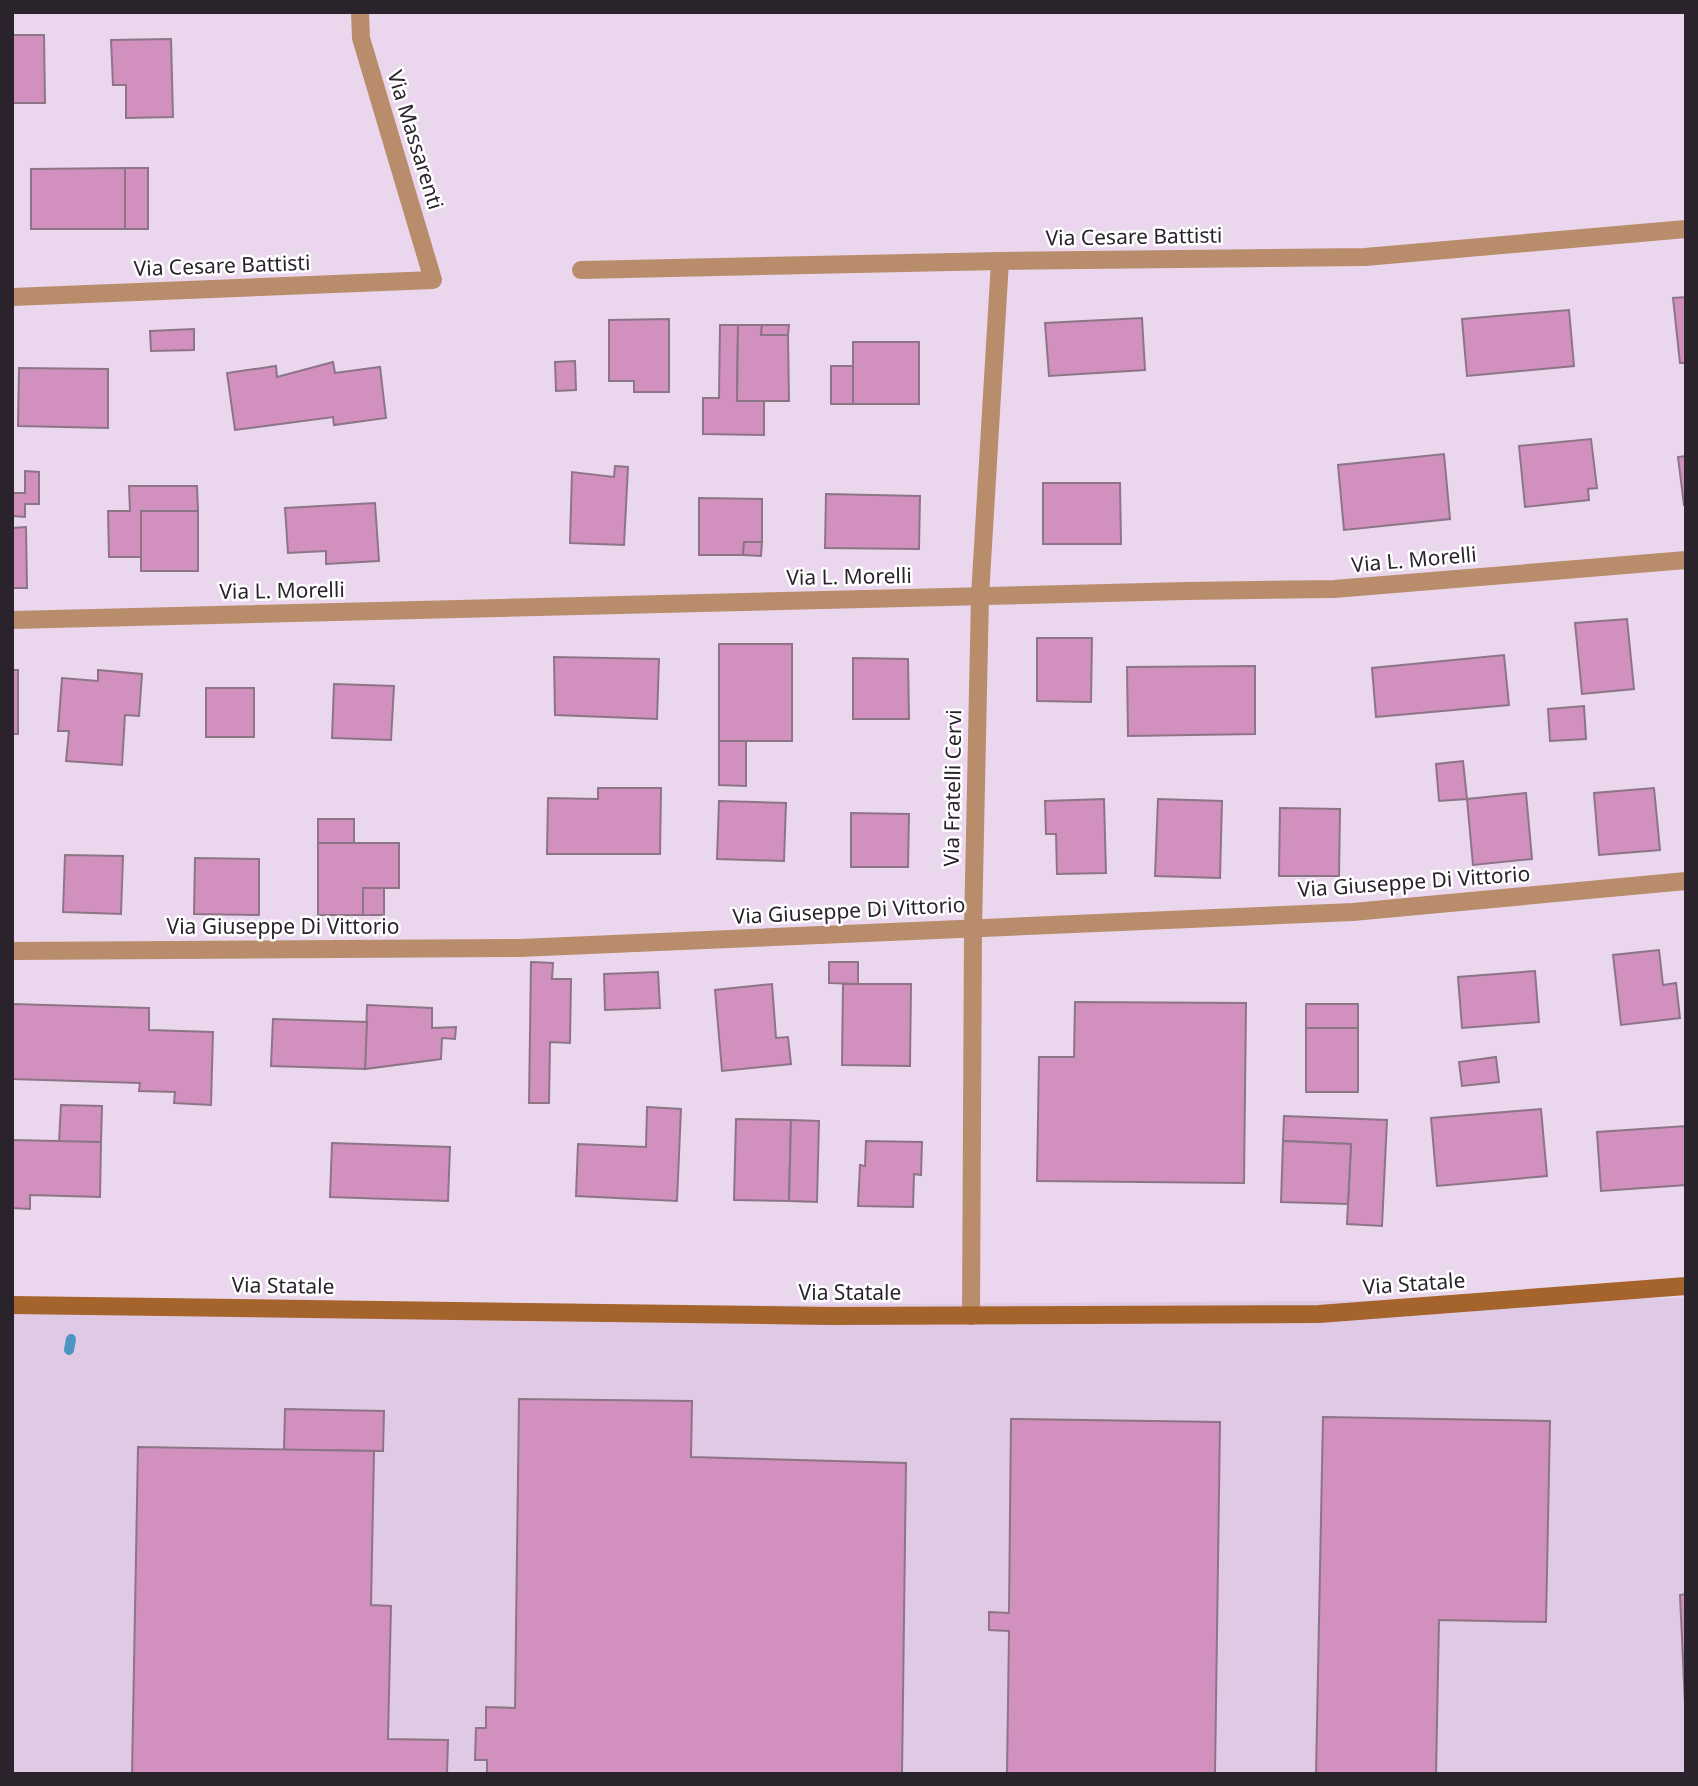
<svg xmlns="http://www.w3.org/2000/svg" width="1698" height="1786" viewBox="0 0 1698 1786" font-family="'Noto Sans',sans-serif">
	<rect width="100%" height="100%" fill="#ead7ee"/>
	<path fill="#e0c9e5" d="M1686,1298V1774H12V1311Z"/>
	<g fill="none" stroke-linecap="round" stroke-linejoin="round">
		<path stroke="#4d96c2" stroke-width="10" d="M69,1350L71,1339"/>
	</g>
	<g fill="#d190be" stroke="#8c7585" stroke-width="2">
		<path d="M12,35H44L45,103H12Z"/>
		<path d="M171,39L173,117L126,118V85H113L111,40Z"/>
		<path d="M125,168V229H31V169Z"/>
		<rect x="125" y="168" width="23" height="61"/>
		<path d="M1686,297V363H1680L1673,298Z"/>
		<path d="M1569,310L1574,366L1467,376L1462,319Z"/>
		<path d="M1142,318L1145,370L1049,376L1045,323Z"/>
		<path d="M669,319V392H634V381H609V320Z"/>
		<path d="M720,325H738L737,401H764V435L703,434V398H719Z"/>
		<path d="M738,325H762L761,335H788L789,401H737Z"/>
		<path d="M762,325H789L788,335H761Z"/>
		<path d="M194,329V350L151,351L150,331Z"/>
		<rect x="853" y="342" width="66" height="62"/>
		<path d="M575,361L576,390L556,391L555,362Z"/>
		<path d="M333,362L335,373L380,367L386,418L334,425L333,417L235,430L227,373L276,366L277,377Z"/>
		<rect x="831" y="366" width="22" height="38"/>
		<path d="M19,368L108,369V428L18,426Z"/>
		<path d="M1591,439L1597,488L1588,489L1589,500L1525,507L1519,446Z"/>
		<path d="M1444,454L1450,519L1344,530L1338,465Z"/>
		<path d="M1686,456V505H1684L1678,457Z"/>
		<path d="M615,466L628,467L624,545L570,543L572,472L614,477Z"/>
		<path d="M25,471L39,472V504H25V517L12,516V493H25Z"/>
		<path d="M1043,483H1120L1121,544H1043Z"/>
		<path d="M129,486H197L198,511H141V557H109L108,511H130Z"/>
		<path d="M826,494L920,496L919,549L825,548Z"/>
		<path d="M699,498L762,499V542H744L743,555H699Z"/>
		<path d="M375,503L379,561L326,564V551L288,553L285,508Z"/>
		<rect x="141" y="511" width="57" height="60"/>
		<path d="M26,527L27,588H12V528Z"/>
		<path d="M744,542H762L761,556L743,555Z"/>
		<path d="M1627,619L1634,689L1582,694L1575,623Z"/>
		<path d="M1037,638H1092L1091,702L1037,701Z"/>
		<rect x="719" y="644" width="73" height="97"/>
		<path d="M1504,655L1509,705L1376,717L1372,668Z"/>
		<path d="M554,657L659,659L657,719L555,715Z"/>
		<path d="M853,658L908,659L909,719H853Z"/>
		<path d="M1255,666V734L1128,736L1127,667Z"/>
		<rect x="12" y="670" width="6" height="64"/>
		<path d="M98,670L142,674L139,716L125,715L122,765L66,761L69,731H58L62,678L98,681Z"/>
		<path d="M334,684L394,686L391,740L332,738Z"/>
		<rect x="206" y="688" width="48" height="49"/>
		<path d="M1584,706L1586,739L1550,741L1548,709Z"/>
		<path d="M719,741H746V786L719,785Z"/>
		<path d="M1463,761L1467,799L1439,801L1436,764Z"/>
		<path d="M598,788H661L660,854H547L548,798L598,799Z"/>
		<path d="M1654,788L1660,850L1599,855L1594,793Z"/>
		<path d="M1526,793L1532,859L1473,865L1467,799Z"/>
		<path d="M1104,799L1106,873L1057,874L1056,834H1046L1045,801Z"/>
		<path d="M1158,799L1222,801L1220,878L1155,876Z"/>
		<path d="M719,801L786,803L784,861L717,859Z"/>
		<path d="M1280,808L1340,809L1339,876H1279Z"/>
		<path d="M851,813L909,814L908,867H851Z"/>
		<rect x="318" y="819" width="36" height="24"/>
		<path d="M318,843H399V888H363V915H318Z"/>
		<path d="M65,855L123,856L121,914L63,912Z"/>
		<path d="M195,858L259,859V915L194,914Z"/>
		<rect x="363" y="888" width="21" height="27"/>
		<path d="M1659,950L1663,985L1676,983L1680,1018L1621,1025L1613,955Z"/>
		<path d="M531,962L553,963L552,979H571L570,1043L550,1042L549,1103H529Z"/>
		<path d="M829,962H858V984L829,983Z"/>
		<path d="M1535,971L1539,1022L1462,1028L1458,977Z"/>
		<path d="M658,972L660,1008L605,1010L604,974Z"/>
		<path d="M772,984L776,1038L788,1037L791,1064L722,1071L715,990Z"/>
		<path d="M843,984H911L910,1066L842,1065Z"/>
		<path d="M1075,1002L1246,1003L1244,1183L1037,1181L1039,1057H1074Z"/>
		<path d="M12,1004L149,1008V1030L213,1032L211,1105L174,1103L175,1092L139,1091L140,1083L12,1079Z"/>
		<rect x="1306" y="1004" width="52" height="24"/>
		<path d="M367,1005L432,1008V1028L456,1027L455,1039L442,1038L441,1059L365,1069Z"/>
		<path d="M273,1019L367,1022L365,1069L271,1066Z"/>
		<rect x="1306" y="1028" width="52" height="64"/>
		<path d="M1496,1057L1499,1082L1462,1086L1459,1062Z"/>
		<path d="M61,1105L102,1106L101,1142H59Z"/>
		<path d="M647,1107L681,1109L677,1201L576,1196L578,1144L646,1147Z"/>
		<path d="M1541,1109L1547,1176L1437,1186L1431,1118Z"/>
		<path d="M1284,1116L1387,1120L1382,1226L1347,1224L1351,1144L1283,1141Z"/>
		<path d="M736,1119L791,1120L789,1201L734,1200Z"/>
		<path d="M791,1120L819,1121L817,1202L789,1201Z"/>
		<path d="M1686,1126V1185L1601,1191L1597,1132Z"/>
		<path d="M12,1140L101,1142L100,1197L30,1195V1209L12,1208Z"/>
		<path d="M866,1141L922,1142L921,1175L914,1174L913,1207L858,1206L860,1165L865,1166Z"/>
		<path d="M1283,1141L1351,1144L1348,1204L1281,1202Z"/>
		<path d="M332,1143L450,1147L448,1201L330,1197Z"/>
		<path d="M519,1399L692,1401L691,1457L906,1463L902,1774H487V1760H475L476,1728H486V1707L515,1708Z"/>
		<path d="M285,1409L384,1411L383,1451L284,1450Z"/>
		<path d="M1323,1417L1550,1421L1546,1622L1439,1620L1436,1774H1316Z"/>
		<path d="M1011,1419L1220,1422L1215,1774H1007L1009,1631L989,1630V1612L1009,1613Z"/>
		<path d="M138,1447L374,1451L371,1605L391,1606L388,1739L448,1740L447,1774H132Z"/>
		<path d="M1686,1594V1726L1680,1595Z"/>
	</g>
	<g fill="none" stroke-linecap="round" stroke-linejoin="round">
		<g stroke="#b98d6b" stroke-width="18">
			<path d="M581,270L1000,261L1365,257L1686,229"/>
			<path d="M12,297L433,280L361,38L360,12"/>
			<path d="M12,620L1186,591L1334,589L1686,560"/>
			<path d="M12,951L520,948L1353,912L1686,881"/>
			<path d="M971,1316L973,928L980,596L1000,261"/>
		</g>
		<path stroke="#a4642c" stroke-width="18" d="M12,1305L830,1316L1319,1314L1686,1286"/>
	</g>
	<g text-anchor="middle" stroke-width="5" stroke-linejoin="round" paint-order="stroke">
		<g font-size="21" fill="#2a232c" stroke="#fff">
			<text transform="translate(415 140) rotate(73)" y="7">Via Massarenti</text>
			<text transform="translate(1134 237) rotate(-1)" y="7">Via Cesare Battisti</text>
			<text transform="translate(222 266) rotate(-2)" y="7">Via Cesare Battisti</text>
			<text transform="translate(1414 560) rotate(-5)" y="7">Via L. Morelli</text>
			<text transform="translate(849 577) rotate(-1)" y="7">Via L. Morelli</text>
			<text transform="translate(282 591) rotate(-1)" y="7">Via L. Morelli</text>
			<text transform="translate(953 788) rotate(-89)" y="7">Via Fratelli Cervi</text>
			<text transform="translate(1414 882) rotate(-4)" y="7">Via Giuseppe Di Vittorio</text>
			<text transform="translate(849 911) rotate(-3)" y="7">Via Giuseppe Di Vittorio</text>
			<text x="283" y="934">Via Giuseppe Di Vittorio</text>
			<text transform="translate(1414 1284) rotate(-4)" y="7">Via Statale</text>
			<text transform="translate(283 1286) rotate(1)" y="7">Via Statale</text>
			<text x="850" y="1300">Via Statale</text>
		</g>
	</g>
	<rect width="1698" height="1786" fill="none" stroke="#2a232c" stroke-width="28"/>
</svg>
